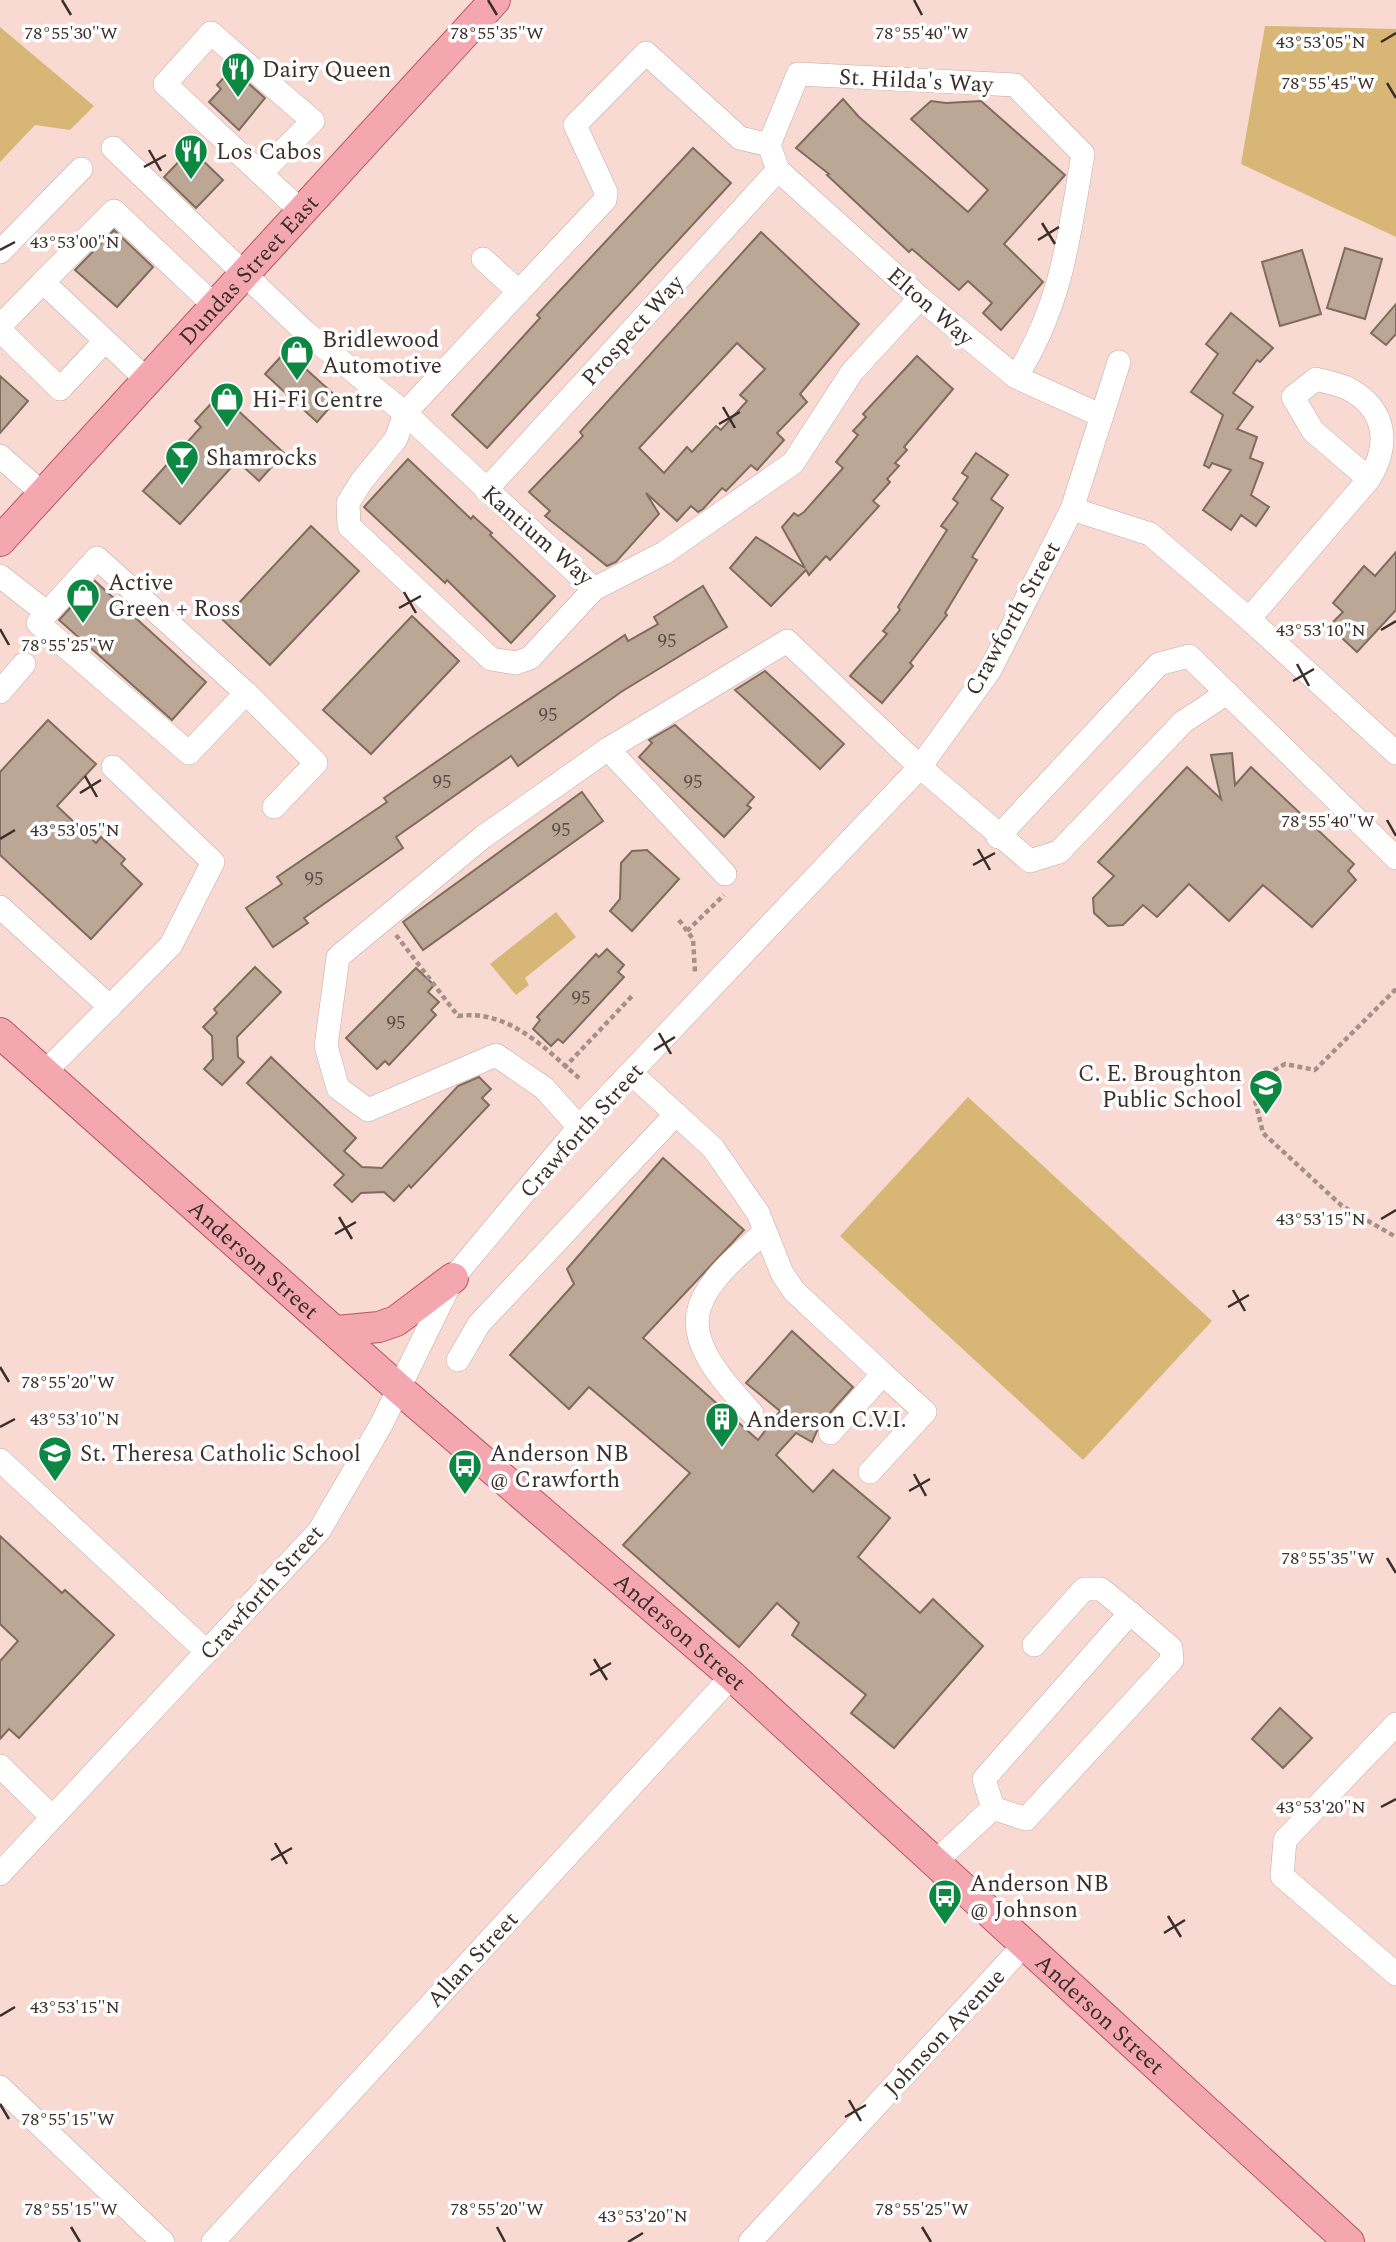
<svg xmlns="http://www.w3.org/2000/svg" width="1396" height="2242" viewBox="0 0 1396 2242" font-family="Spectral,serif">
	<rect width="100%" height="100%" fill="#f8dad2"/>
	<g fill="#d8b675">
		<path d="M1265,26L1396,29V237L1241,164Z"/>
		<path d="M0,27L94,106L70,130L35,125L0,162Z"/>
		<path d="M556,912L576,937L525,978L529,985L516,995L490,964Z"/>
		<path d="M968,1097L1212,1321L1083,1460L840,1236Z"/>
	</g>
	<g fill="#bca696" stroke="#806c5c" stroke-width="2" fill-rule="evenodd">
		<path d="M232,69L265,98L239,130L209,102L221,89L217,85Z"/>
		<path d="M843,99L859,117L968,212L988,190L911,119L931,101L946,103L981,101L1065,175L1004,244L1043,282L1001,330L983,313L992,303L968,281L959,290L912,249L909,252L827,175L829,174L796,148Z"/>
		<path d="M693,148L731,183L487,448L452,415L540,318L537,315Z"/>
		<path d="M191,149L223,180L196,208L164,177Z"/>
		<path d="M114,230L153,267L117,307L75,270Z"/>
		<path d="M761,232L859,324L800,394L807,402L777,433L784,440L757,470L751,465L726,491L722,488L703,509L698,512L691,506L677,521L646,493L659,514L616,562L607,566L545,516L550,511L529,492L583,436L580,432ZM737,343L765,369L740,395L747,401L721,430L716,426L692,452L687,447L664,473L639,448Z"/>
		<path d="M1345,248L1382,259L1365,319L1327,308Z"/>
		<path d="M1302,250L1321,314L1280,326L1262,262Z"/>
		<path d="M1396,304V334L1386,345L1371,333Z"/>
		<path d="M1231,313L1273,348L1260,362L1257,360L1233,393L1253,407L1237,429L1257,437L1250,458L1263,463L1251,495L1269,507L1256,526L1241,515L1231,530L1203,510L1231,470L1212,463L1209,468L1204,465L1223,415L1191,392L1218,354L1206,344Z"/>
		<path d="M286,351L338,398L317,422L265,374Z"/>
		<path d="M917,356L953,389L904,447L907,450L895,463L899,466L887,479L890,482L873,501L879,506L830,560L826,556L809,575L806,570L771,606L730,568L756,537L805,568L782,527L794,513L798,516L804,512L843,468L836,462L858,435L853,431L866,417L863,414Z"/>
		<path d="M0,376L28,401L0,433Z"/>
		<path d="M220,394L284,453L259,481L237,461L180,524L143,491L201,427L195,421Z"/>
		<path d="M976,453L1008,475L991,499L1003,508L972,557L977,560L945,613L947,615L910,663L913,666L882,703L850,676L887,634L883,631L900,610L898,607L947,530L941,526L958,503L953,499L968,477L962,473Z"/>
		<path d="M408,459L471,519L473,516L492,533L490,535L555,596L511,643L447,580L445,583L364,507Z"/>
		<path d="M311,526L359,571L270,665L223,620Z"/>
		<path d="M1396,552V610L1357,652L1329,626L1343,612L1333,603L1364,566L1375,576Z"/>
		<path d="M95,581L206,682L172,720L59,620Z"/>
		<path d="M703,586L727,627L621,692L518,766L511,756L396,837L403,848L304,918L308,923L273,947L246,908L282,884L277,877L387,802L384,798L478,733L625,635L628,641L658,624L654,617Z"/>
		<path d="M412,616L459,661L371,754L323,710Z"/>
		<path d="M765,671L844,744L820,769L735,690Z"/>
		<path d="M48,720L96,764L57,806L96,843L101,837L125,859L121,864L142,884L91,939L0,855V772Z"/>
		<path d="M675,725L754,797L747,805L751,808L724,837L639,757L652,743L649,740Z"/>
		<path d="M1232,753L1235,785L1251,767L1354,864L1348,871L1356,880L1312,927L1263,885L1229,921L1189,884L1157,917L1143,905L1123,925L1108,926L1094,913L1093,898L1114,876L1098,862L1187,767L1221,799L1211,755Z"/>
		<path d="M582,792L603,821L423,950L403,922Z"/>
		<path d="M647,850L679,879L632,931L610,911L620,899L621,863L632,851Z"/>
		<path d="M607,949L624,965L618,972L624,977L563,1043L558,1039L551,1046L533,1029L540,1020L537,1017L596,954L599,957Z"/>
		<path d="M255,967L281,992L237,1037L238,1057L244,1062L222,1085L204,1069L213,1059L212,1036L203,1027L217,1013L214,1009Z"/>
		<path d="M416,968L434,985L428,992L439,1002L431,1010L436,1015L389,1065L385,1061L377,1069L346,1038Z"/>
		<path d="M271,1057L356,1138L344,1151L362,1167L382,1168L458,1086L479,1077L491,1089L482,1098L489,1105L411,1188L409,1185L394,1201L384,1192L361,1193L352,1202L334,1185L344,1175L247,1083Z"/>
		<path d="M663,1158L744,1230L643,1338L758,1440L780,1411L746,1383L792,1331L853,1387L820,1424L812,1442L796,1433L776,1455L813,1492L833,1470L890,1518L858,1557L920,1613L933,1599L983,1646L894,1748L851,1713L866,1695L792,1635L799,1623L777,1603L739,1647L623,1545L690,1473L589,1387L569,1409L510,1355L574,1284L567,1269Z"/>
		<path d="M0,1536L62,1593L65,1590L114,1635L19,1738L9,1729L0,1739V1661L18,1641L0,1624Z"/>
		<path d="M1280,1708L1312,1738L1283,1768L1252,1739Z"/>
	</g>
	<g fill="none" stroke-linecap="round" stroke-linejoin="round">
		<g stroke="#c5a9a1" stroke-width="24">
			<g id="minor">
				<path d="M113,148L304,331L405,413L594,589L664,553L793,463L852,372L920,298"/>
				<path d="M261,173L313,121L211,33L165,84L301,211"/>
				<path d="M0,252L81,169"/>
				<path d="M483,259L519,292"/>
				<path d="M43,282L114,211L215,306"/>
				<path d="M0,326L43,282L147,380"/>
				<path d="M0,330L60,389L105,341"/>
				<path d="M1016,377C1062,305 1069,236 1083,154L1015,85L798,74L769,145L778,170L920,298L1016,377L1102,416"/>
				<path d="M0,456L43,494"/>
				<path d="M486,490L778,170"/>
				<path d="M1072,509L1150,534L1249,619L1396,753"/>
				<path d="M97,558L246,693L189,753L38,623Z"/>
				<path d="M0,576L46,612"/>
				<path d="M594,589L530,658L516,663L491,659L349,526L348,503L361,482L396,439L405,413L605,200L606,192L575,125L646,53L740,138L769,145"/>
				<path d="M1249,619L1369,479C1390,445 1387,410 1349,389C1339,384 1327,382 1316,379L1293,397L1313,431L1369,479"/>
				<path d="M0,692L24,664"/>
				<path d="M246,693L316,763L274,807"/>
				<path d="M608,749L725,874"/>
				<path d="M998,837L1159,664L1189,656L1396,858"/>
				<path d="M0,907L110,1007"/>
				<path d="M44,1073L171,945L213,862L113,767"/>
				<path d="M631,1073L713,1148L758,1213L782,1273L794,1291L883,1374L830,1433"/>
				<path d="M579,1127L544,1088L496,1055L368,1110L338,1088L326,1046L338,957L483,837L608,749L787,641L920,767L1030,861L1059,852L1183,722L1227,693"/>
				<path d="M458,1360L479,1324L676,1114"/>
				<path d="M752,1413C675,1331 679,1303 765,1232"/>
				<path d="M0,1460L207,1652"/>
				<path d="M870,1472L925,1412L883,1374"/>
				<path d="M1130,1613L1171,1648L1172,1660L1026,1819L993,1808L984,1779Z"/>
				<path d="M1034,1645L1084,1589H1101L1130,1613"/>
				<path d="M1396,1724L1285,1840L1282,1876L1396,1974"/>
				<path d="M0,1766L52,1817"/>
				<path d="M934,1863L993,1808"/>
				<path d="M0,1874L319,1531L381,1425L453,1278L579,1127L920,767L990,670L1072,509L1119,362"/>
				<path d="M0,2087L163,2242"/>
				<path d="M213,2242L732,1676"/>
				<path d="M750,2242L1023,1946"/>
			</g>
		</g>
		<g stroke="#b05760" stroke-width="32">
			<g id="major">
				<path id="s1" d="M0,541L495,0"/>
				<path id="s2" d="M0,1033L397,1387L732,1676L1349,2242"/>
				<path d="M337,1331L379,1327L396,1321L453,1278"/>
			</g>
		</g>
		<g stroke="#a6918a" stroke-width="4.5" stroke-dasharray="5 3.5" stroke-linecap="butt">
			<path d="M679,920L693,939L695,972"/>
			<path d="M687,931L724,895"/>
			<path d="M396,935L458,1016C508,1009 545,1048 580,1079"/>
			<path d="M1396,989L1315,1070L1285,1064L1264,1076L1255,1100L1263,1133L1342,1206L1396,1237"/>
			<path d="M564,1068L633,995"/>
		</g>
		<use href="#minor" stroke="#fff" stroke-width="23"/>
		<use href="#major" stroke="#f5a7b0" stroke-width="30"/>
	</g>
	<path fill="none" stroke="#3a2f2b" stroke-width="2.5" d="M62,0L71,15M488,0L497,15M914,0L922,15M1381,42L1396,33M1387,83L1396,98M149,150L161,171M144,167L166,155M1042,223L1055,244M1038,240L1059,227M0,250L15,242M723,407L735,428M719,424L740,412M404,592L416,613M399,608L421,596M0,629L9,645M1381,630L1396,621M1297,664L1309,686M1293,681L1314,669M85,776L97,797M80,793L101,780M1387,820L1396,836M0,839L15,830M978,849L990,870M973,865L995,853M659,1033L671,1054M654,1050L675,1037M339,1217L352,1239M1381,1219L1396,1210M335,1234L356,1222M1233,1290L1245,1311M1228,1307L1249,1295M0,1367L9,1382M0,1427L15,1419M914,1474L926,1496M909,1491L930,1479M1387,1558L1396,1573M594,1659L607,1680M590,1675L611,1663M1381,1807L1396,1799M275,1843L287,1864M271,1860L292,1848M1168,1916L1181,1937M1164,1933L1185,1920M0,2016L15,2007M849,2100L861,2121M0,2104L9,2119M845,2117L866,2105M71,2227L80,2242M497,2227L505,2242M922,2227L931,2242M628,2242L643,2233"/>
	<defs>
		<g id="restaurant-pin" transform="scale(1.75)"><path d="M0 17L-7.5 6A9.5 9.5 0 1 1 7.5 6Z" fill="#0c8843" stroke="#fff"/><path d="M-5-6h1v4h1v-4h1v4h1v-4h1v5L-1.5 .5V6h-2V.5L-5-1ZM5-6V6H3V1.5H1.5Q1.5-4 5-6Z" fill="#fff"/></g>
		<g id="shop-pin" transform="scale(1.75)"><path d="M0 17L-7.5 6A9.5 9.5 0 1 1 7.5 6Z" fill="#0c8843" stroke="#fff"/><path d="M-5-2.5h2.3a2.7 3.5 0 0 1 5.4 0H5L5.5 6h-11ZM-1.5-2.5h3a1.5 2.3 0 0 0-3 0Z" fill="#fff"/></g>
		<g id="bar-pin" transform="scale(1.75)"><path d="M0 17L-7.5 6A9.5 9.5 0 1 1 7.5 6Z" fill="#0c8843" stroke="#fff"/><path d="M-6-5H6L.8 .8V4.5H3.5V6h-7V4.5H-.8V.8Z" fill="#fff"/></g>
		<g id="school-pin" transform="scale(1.75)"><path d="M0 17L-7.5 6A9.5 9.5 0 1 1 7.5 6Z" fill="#0c8843" stroke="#fff"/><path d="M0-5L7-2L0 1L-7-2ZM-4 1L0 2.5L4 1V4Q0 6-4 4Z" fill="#fff"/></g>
		<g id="building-pin" transform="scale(1.75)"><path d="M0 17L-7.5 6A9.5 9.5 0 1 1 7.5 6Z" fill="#0c8843" stroke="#fff"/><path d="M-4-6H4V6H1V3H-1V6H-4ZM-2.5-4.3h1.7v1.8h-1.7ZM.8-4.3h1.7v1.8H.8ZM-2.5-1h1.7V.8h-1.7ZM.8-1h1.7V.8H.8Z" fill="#fff"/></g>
		<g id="bus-pin" transform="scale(1.75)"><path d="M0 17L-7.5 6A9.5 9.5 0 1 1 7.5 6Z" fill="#0c8843" stroke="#fff"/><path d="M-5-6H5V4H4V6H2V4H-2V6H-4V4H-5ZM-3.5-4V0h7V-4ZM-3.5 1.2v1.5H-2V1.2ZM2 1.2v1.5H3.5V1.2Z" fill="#fff"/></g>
	</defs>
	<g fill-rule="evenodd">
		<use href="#restaurant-pin" x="238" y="69"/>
		<use href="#restaurant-pin" x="191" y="151"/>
		<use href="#shop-pin" x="297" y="352"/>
		<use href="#shop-pin" x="227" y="399"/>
		<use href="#bar-pin" x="182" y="457"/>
		<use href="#shop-pin" x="83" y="595"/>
		<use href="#school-pin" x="1266" y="1086"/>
		<use href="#building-pin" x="722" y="1419"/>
		<use href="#school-pin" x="55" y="1453"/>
		<use href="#bus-pin" x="465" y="1466"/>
		<use href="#bus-pin" x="945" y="1896"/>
	</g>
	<g text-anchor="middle" stroke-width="7" stroke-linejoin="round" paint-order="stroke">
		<g font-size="19" fill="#5a4d46">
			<text x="667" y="647">95</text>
			<text x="548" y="721">95</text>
			<text x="442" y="788">95</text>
			<text x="693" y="788">95</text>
			<text x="561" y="836">95</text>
			<text x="314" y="885">95</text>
			<text x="581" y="1004">95</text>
			<text x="396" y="1029">95</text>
		</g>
		<g font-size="23" fill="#3a2f2b" stroke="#fff" text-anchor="start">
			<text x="262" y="77">Dairy Queen</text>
			<text x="216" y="159">Los Cabos</text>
			<text x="322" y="347">Bridlewood<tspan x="322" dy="26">Automotive</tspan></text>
			<text x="252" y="407">Hi-Fi Centre</text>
			<text x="206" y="465">Shamrocks</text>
			<text x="108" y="590">Active<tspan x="108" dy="26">Green + Ross</tspan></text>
			<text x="1242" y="1081" text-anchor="end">C. E. Broughton<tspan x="1242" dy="26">Public School</tspan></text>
			<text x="746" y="1427">Anderson C.V.I.</text>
			<text x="80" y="1461">St. Theresa Catholic School</text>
			<text x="490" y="1461">Anderson NB<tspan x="490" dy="26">@ Crawforth</tspan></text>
			<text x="970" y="1891">Anderson NB<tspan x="970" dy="26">@ Johnson</tspan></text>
		</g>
		<g font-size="23" fill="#3a2f2b" stroke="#fff">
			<text transform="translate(916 80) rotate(3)" y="8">St. Hilda's Way</text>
			<text dy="8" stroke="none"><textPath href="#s1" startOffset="368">Dundas Street East</textPath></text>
			<text transform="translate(931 306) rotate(41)" y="8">Elton Way</text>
			<text transform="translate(632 330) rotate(-48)" y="8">Prospect Way</text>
			<text transform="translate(538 535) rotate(41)" y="8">Kantium Way</text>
			<text transform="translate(1012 618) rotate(-61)" y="8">Crawforth Street</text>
			<text transform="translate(581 1130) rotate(-48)" y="8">Crawforth Street</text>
			<text dy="8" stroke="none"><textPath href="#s2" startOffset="340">Anderson Street</textPath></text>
			<text transform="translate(261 1592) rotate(-48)" y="8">Crawforth Street</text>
			<text dy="8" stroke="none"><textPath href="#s2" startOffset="906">Anderson Street</textPath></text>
			<text transform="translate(472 1959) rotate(-47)" y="8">Allan Street</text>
			<text dy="8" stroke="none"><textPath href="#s2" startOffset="1474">Anderson Street</textPath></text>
			<text transform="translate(944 2032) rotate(-47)" y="8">Johnson Avenue</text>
		</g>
	</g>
	<g font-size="18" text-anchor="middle" fill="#3a2f2b" stroke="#fff" stroke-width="7" stroke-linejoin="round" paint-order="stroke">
		<text x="922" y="39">78°55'40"W</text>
		<text x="71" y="39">78°55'30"W</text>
		<text x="497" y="39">78°55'35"W</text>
		<text x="1321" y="48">43°53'05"N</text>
		<text x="1328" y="89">78°55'45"W</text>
		<text x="75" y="248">43°53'00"N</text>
		<text x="1321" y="636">43°53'10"N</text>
		<text x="68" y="651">78°55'25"W</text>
		<text x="1328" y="827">78°55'40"W</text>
		<text x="75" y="836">43°53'05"N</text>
		<text x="1321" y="1225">43°53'15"N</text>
		<text x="68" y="1388">78°55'20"W</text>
		<text x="75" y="1425">43°53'10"N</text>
		<text x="1328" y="1564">78°55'35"W</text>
		<text x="1321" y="1813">43°53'20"N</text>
		<text x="75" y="2013">43°53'15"N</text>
		<text x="68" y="2125">78°55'15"W</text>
		<text x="71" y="2215">78°55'15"W</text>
		<text x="497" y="2215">78°55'20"W</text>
		<text x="922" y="2215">78°55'25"W</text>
		<text x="643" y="2222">43°53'20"N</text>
	</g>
</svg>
